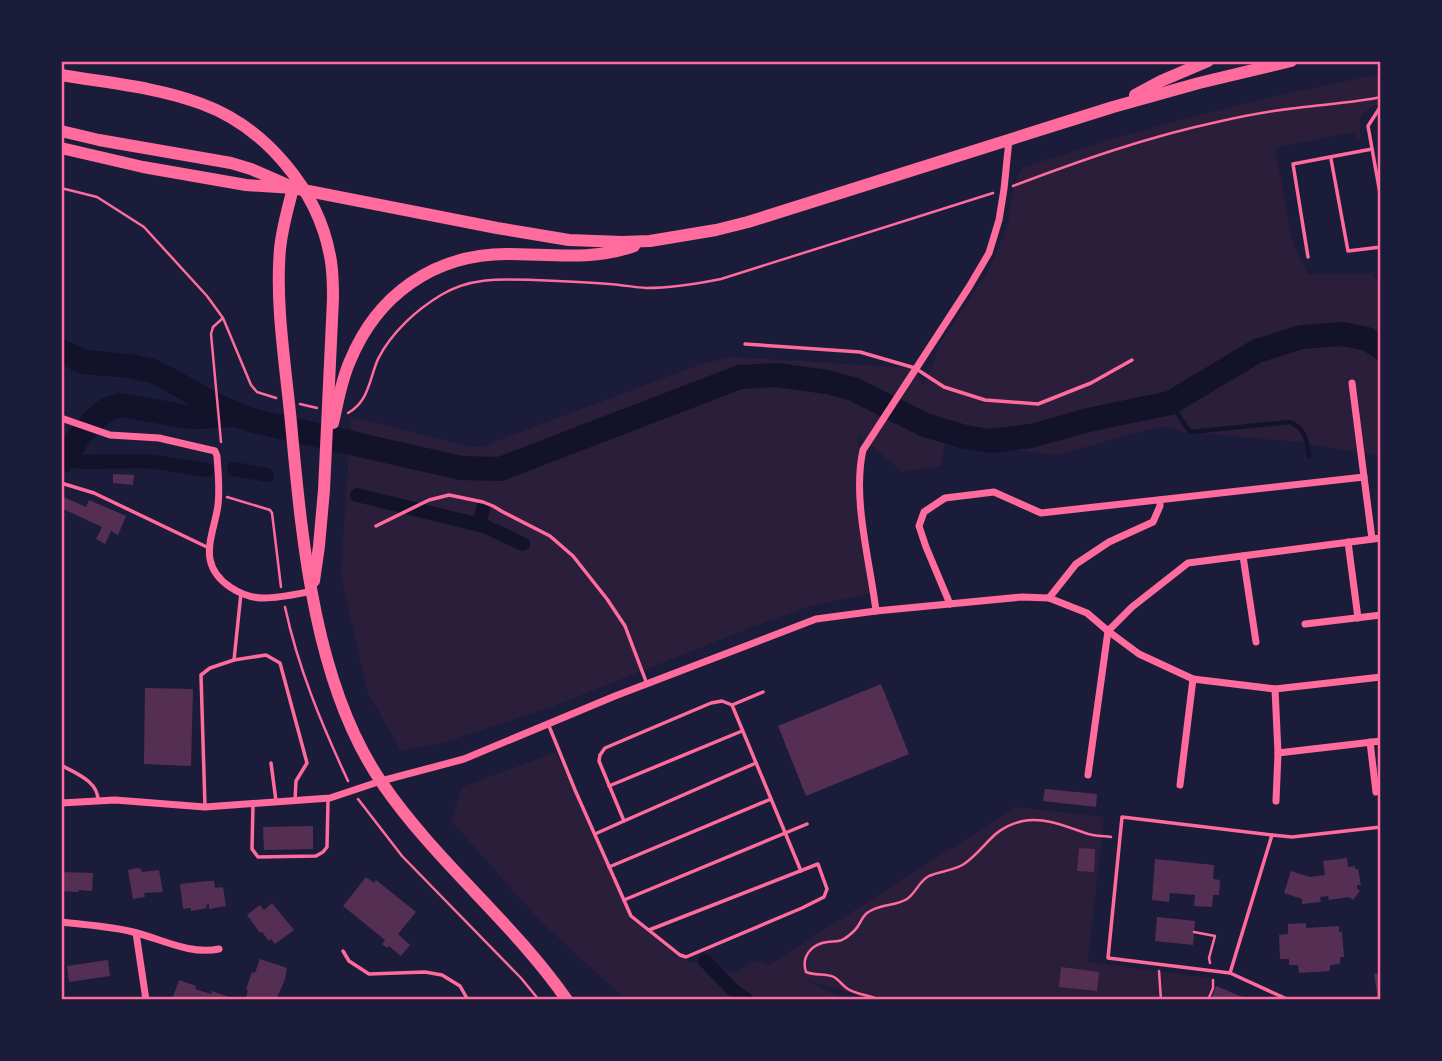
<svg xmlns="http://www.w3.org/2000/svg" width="1442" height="1061" viewBox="0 0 1442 1061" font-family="'Titillium Web',sans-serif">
	<rect width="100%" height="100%" fill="#1b1b3a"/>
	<g fill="#2a1e3b">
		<path d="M1381,74V103C1372,106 1362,111 1360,121C1358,130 1364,134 1358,144L1355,132L1275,148L1293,244L1308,274H1373L1381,287V456L1297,442L1185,432L1161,426L1057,455L945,442L941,466L902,472L858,434L860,511L874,593L811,606L742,631L549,708L445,742L401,751L367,691L341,575L351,418L373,422L466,446L481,447L701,364L732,357L915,368L923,386L936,357L937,348L991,266L1008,224L1012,193L1018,176L1024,167C1141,128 1260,97 1381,74Z"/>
		<path d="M556,752L630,918L689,963L705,961L733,974L756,960L769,965L1016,807L1104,817L1088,962L1209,978L1211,987L1205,1000H874L803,979L846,1000H703L698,996L692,1000H626L540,921L451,821L462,787Z"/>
	</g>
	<path fill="#12122b" d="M61,447L85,456V459H88V466L71,467L69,473L62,470Z"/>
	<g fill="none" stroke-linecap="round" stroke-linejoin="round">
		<path stroke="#12122b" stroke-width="4.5" d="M1170,403L1190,432L1290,422C1306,429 1307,441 1309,456"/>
		<g stroke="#12122b" stroke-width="14">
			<path d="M61,458L82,462L148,461L207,470"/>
			<path d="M234,469L267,475"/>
			<path d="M357,495L484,526L523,544"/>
			<path d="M483,508L480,521L484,526"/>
			<path d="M705,961L734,991L747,1000"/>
		</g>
		<g stroke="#12122b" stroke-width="24">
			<path d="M61,351L84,362L130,366L152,371L167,378L213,404L250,420L461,468L500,469L740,377L777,375L827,382L853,389L925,425L965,437L991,441L1031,436L1088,420L1170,403L1257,351L1301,337L1343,334L1367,339L1381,348"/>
			<path d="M61,455L71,451L76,440L97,417L108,409L122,405L182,416L198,417L234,415"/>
		</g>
	</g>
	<g fill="#542f53">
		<path d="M113,474L134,475L133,485L113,483Z"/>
		<path d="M61,496L86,507L89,500L126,516L118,535L111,531L105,544L96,539L102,527L61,508Z"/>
		<path d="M881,684L909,754L806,796L778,726Z"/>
		<path d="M145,688L193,689L191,766L144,764Z"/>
		<path d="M1045,789L1097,794L1096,807L1043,801Z"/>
		<path d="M313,826V849L264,850L263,827Z"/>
		<path d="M1079,848L1095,849L1094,872L1077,871Z"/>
		<path d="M1347,858L1348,867L1355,866V869H1358L1361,885H1357V888L1360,891L1353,900L1349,897L1329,900L1328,896L1320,897L1321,902L1302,904V899L1284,893L1291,871L1310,877L1325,875L1323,861Z"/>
		<path d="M1155,859L1214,865L1213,879L1220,880L1219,895H1213L1212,907L1194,906L1195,895L1170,893L1169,902L1152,900Z"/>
		<path d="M138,868L141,869L142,872L159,870L163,892L144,893L145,897L133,899L128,870Z"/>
		<path d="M61,872L93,873L92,891L79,890L78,892L61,891Z"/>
		<path d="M366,877L374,883L376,880L416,912L398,934L410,945L401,956L389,946L387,948L382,944L385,940L343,906Z"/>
		<path d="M207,881H214L215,888L223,887L226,906L209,909V904L206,905L207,908L191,911V908L183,909L180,884Z"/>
		<path d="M272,903L294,930L275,944L271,939L269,941L262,932L260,933L247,915L260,905L264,910Z"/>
		<path d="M1157,917L1195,921L1193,945L1155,941Z"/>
		<path d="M1306,923V928L1339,926V932H1342L1344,957H1340V964L1330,965V971L1299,973L1298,965H1289V959H1280L1279,935L1288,934V924Z"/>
		<path d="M260,959L287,968L285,979L276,1000H252L246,997L248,990L246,989L252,972L255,973Z"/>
		<path d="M108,960L110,976L69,982L67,966Z"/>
		<path d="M1061,967L1099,972L1097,991L1059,987Z"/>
		<path d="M1381,973V1000H1378L1374,974Z"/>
		<path d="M179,980L196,986L195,989L211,994L212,991L229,997L228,1000H172Z"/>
		<path d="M1216,986L1250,1000H1211Z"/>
	</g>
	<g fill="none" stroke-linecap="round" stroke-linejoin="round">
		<g stroke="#ff6b9d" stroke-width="2.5">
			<path d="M1013,186C1079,161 1147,137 1217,122C1243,116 1270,111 1296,108C1325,104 1352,103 1381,97"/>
			<path d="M61,188L97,197L144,227L207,296L223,318L251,385L257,392L276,398"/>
			<path d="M300,404L317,408"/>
			<path d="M348,413C369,401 369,380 378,359C391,333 416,310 441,295C470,277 501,279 534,280C559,281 584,282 609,284C622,285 634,287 646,288C672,288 696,284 721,279L993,193"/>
			<path d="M221,442L211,334L213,327L223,318"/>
			<path d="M227,497L270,510L272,513L281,587"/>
			<path d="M285,607C298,668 322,725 348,781"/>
			<path d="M358,799L402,856L521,978L539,1000"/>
			<path d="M1194,932L1215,936L1209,958L1210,963"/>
			<path d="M1159,971L1161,1000"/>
			<path d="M880,1000C870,995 857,995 848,989C843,986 839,980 834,977C826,973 815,976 806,972C801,957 811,944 827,942C832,941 837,942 842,940C846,938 852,933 855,930C860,925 861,918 867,913C880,903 894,907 907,899C916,893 919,881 929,876C940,871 953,871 964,864C987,848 991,828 1023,821C1045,817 1065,826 1085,833C1093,836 1103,836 1111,837"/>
			<path d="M1208,1000L1213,988V980"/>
		</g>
		<g stroke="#ff6b9d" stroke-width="3.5">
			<path d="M1381,108L1379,109L1368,126L1381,199"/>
			<path d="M1331,159L1348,251L1381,247"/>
			<path d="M1308,257L1293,164L1372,149"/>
			<path d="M745,344L860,352L915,368L944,387L985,400L1038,404L1091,383L1132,360"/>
			<path d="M61,483L94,493L209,548"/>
			<path d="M376,526L429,500L449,495L483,502L493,506L503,512L550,536L573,556L607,599L625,626L647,684"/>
			<path d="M234,660L241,593"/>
			<path d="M763,692L732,705L801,871"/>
			<path d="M549,726L575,790L631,916L680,955L686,957L802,908L824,897L827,889L818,864L649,930"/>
			<path d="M271,763L276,801"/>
			<path d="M61,765C75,773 98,781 98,800"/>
			<path d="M609,786L742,731"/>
			<path d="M253,804L252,849L258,857L316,856L323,852L327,847L328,800"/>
			<path d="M205,807L201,675L210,668L234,660L266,655L280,663L307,763L296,781L295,800"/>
			<path d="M624,821L756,763"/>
			<path d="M595,834L624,821L599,761L600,755L605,748L711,703L722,701L732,705"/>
			<path d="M609,867L771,799"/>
			<path d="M624,900L807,824"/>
			<path d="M343,951L349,961L369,974L425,972L442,975L460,986L468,1000"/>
			<path d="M1230,973L1108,958L1122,817L1272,835"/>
			<path d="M1289,1000L1230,973L1272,835L1292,837L1381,827"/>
		</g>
		<g stroke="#ff6b9d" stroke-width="7">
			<path d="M1352,383L1364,477"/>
			<path d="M61,418L110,435L159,438L215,451L217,456C218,472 220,489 218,505C216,522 207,542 210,559C214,582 242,598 264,598C280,598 297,594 313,591"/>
			<path d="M1348,542L1358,618"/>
			<path d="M1243,556L1256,642"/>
			<path d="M1049,598L1076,564L1109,542L1153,522L1160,506V500"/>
			<path d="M950,604L926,547L919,526L924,512L945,498L994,492L1041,513L1364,477L1372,539"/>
			<path d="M876,611C870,561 852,499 863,450L969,287L989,253L999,220L1004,189L1009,140"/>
			<path d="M1305,624L1381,615"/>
			<path d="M1275,689L1278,753L1276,801"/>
			<path d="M1370,742L1376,792"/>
			<path d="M1278,753L1381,741"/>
			<path d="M1088,775L1108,631L1132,607L1188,563L1381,538"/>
			<path d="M1180,785L1193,679"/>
			<path d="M61,803L115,800L205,807L330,798L381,781L464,759L615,696L816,619L876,611L1022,597L1049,598L1087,613L1108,631L1139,654L1193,679L1275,689L1381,677"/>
			<path d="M61,922C85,925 110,926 133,932C162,939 189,955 219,949"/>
			<path d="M136,933L146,1000"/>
		</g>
		<g stroke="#ff6b9d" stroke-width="12">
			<path d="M61,75C108,83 157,87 202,104C265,127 318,190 330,256C333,270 333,285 333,299L324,490L319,546L314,581"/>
			<path d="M1135,95L1161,81L1208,61"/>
			<path d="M61,131L99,140L231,163L251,169L290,186"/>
			<path d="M61,148L143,167L246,185L293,188L497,228L569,240L622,242L650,241L716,230L748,222L1113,107L1199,83L1291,61"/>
			<path d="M293,188C288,208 282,228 280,249C275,304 286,369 291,423C302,540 314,684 382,783C436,862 513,922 567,1000"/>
			<path d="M333,423C338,402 341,381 350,361C377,295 434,254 507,254C549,254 593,261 634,246"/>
		</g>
	</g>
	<rect width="1442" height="1061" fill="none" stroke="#1b1b3a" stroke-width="126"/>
	<rect x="63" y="63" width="1316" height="935" fill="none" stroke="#ff6b9d" stroke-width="2.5"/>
</svg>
